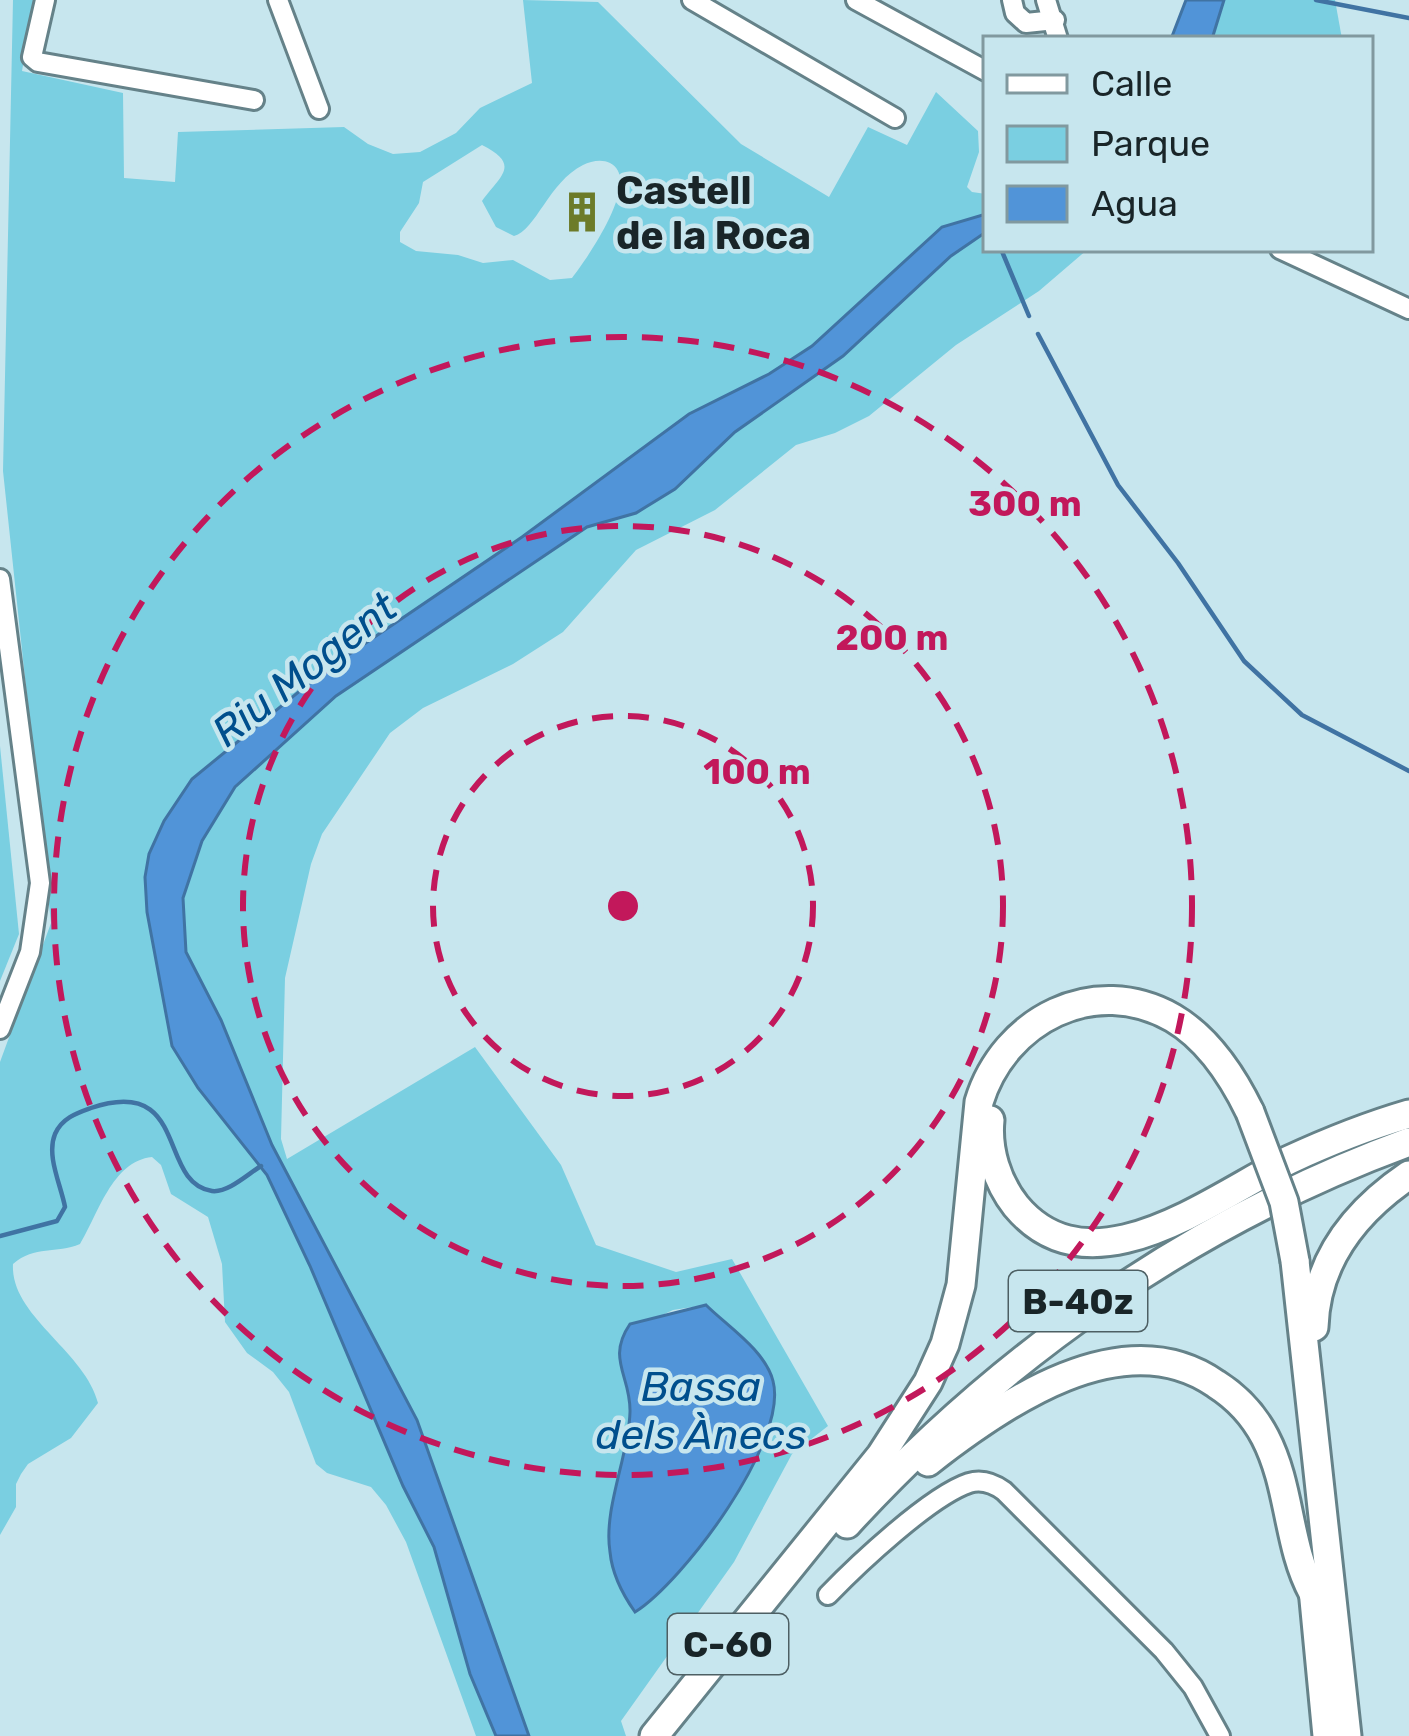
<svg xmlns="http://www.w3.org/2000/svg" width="1409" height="1736" viewBox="0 0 1409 1736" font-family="Rubik,sans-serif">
	<rect width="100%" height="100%" fill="#c7e6ee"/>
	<g fill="#7acfe1" fill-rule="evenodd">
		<path d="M13,0H34L22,71L123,93L124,178L175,182L178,132L344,127L368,144L393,154L420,152L456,133L480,108L532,83L523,0L598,2L741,144L829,197L868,127L907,145L936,92L978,131L979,152L967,187L972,192L986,194V214L942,227L812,346L769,374L689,414L522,537L323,672L192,779L164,821L149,854L147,912L172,1046L198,1088L267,1175L310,1266L403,1486L434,1547L470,1674L496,1736H476L406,1542L386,1505L371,1487L327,1473L316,1464L289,1392L273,1372L247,1353L225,1322L222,1264L208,1217L171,1194L161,1165L152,1157C112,1161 98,1215 80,1244C56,1254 35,1245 13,1264C10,1316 85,1351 98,1403L71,1438L28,1464L21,1474L16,1484V1507L0,1535V1062L51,923L3,471ZM482,145C522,165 500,176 482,201L496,227L514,236C536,230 549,182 583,165C591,161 602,159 610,163C643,179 586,260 572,278L550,280L513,260L483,263L458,255L416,251L400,242V232L419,203L423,182Z"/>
		<path d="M1224,0H1335L1342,39H1212Z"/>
		<path d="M986,232V249H1088L1039,291L956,345L869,416L835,433L796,445L715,510L636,550L563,632L513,664L423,708L390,733L322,834L311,864L285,978L281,1139L287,1159L475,1047L561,1165L596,1245L676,1272L732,1259L828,1426L792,1454L734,1562L621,1721L626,1736H529L417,1420L272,1145L221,1020L186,951L183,898L202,841L235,787L336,696L587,527L636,513L675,489L735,432L843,356L951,256ZM706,1305L730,1329L750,1472L713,1530L682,1563L625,1439L630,1419L629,1396L654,1319L673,1310Z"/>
		<path d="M0,746L19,934L0,981Z"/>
	</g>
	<g fill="#5194d8" stroke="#4073a3" stroke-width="3">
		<path d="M1186,0H1224L1212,39H1171Z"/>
		<path d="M986,214V232L951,256L843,356L735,432L675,489L636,513L587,527L336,696L235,787L202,841L183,898L186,952L221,1020L272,1145L417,1420L529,1736H496L470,1674L434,1547L403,1486L310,1266L267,1175L198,1088L172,1046L147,912L145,877L149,854L164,821L192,779L323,672L522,537L689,414L769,374L812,346L942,227Z"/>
		<path d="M706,1305C727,1326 765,1350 773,1381C789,1441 683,1582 635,1612C623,1595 612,1573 610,1552C603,1509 629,1455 630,1412C631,1376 606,1359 630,1324Z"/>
	</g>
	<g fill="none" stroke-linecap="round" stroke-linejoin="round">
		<g stroke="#4073a3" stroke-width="4.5">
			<path d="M1316,0L1409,18"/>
			<path d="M1001,249L1029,316"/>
			<path d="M1038,334L1118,485L1178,563L1244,661L1302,715L1409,771"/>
			<path d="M0,1236L57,1221L65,1207C61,1185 46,1156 55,1134C62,1118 77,1113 91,1108C190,1075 157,1183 212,1191C228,1193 248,1174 261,1166"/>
		</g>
		<g stroke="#658289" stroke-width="24">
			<g id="minor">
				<path d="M45,0L32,57L38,62L254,100"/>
				<path d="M278,0L319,109"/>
				<path d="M692,0L895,118"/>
				<path d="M856,0L986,71"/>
				<path d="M1012,0L1015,13L1026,23L1055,20"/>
				<path d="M1046,0L1058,39"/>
				<path d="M1280,249L1409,309"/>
				<path d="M0,579L40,883L30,952L0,1029"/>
				<path d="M828,1595C857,1565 930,1496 969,1483C982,1479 993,1483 1004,1491L1164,1651L1193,1687L1220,1736"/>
			</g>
		</g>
		<g stroke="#658289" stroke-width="33">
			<g id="highway">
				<path d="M990,1120C987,1150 997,1182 1016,1206C1091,1296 1213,1197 1289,1160C1328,1142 1368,1126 1409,1114"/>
				<path d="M1295,1261L1347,1736"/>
				<path d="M1314,1327C1316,1260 1356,1211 1409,1175"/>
				<path d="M928,1462C1002,1404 1123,1319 1216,1384C1238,1398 1253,1414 1265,1437C1291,1487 1287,1545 1313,1593"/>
				<path d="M847,1524C1002,1355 1193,1221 1409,1142"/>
				<path d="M1312,1579L1327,1736"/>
				<path d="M654,1736L881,1455L928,1382L945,1344L961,1285L979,1102C1004,1020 1094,973 1173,1018C1207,1038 1233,1077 1250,1112"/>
			</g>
		</g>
		<use href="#minor" stroke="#fff" stroke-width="18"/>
		<use href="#highway" stroke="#fff" stroke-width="27"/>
		<g stroke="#658289" stroke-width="33" stroke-linecap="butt">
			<path id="highway-bridge" d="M1250,1112L1284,1202L1295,1261"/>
		</g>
		<use href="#highway-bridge" stroke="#fff" stroke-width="27"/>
	</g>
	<g fill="none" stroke="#c2185b" stroke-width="6" stroke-dasharray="21 15">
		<circle cx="623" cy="906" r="190"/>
		<circle cx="623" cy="906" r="380"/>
		<circle cx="623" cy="906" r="569"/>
	</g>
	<defs>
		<g id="building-bare" transform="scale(3.24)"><path d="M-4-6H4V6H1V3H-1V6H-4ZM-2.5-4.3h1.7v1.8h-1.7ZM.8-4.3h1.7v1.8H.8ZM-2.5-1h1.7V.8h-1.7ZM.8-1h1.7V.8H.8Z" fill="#6c7b29" stroke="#c7e6ee" stroke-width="2.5" paint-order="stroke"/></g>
	</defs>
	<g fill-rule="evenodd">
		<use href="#building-bare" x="582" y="212"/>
	</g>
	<g text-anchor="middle" stroke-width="9" stroke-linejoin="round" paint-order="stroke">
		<g fill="#c7e6ee" stroke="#4d5f63" stroke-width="3">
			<rect x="1009" y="1271" width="138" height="60" rx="9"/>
			<rect x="668" y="1614" width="120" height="60" rx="9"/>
		</g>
		<g font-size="36" font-weight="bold" fill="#192528">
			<text x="1078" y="1314">B-40z</text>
			<text x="728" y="1657">C-60</text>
		</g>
		<g font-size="39" font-weight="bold" fill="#192528" stroke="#c7e6ee" text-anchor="start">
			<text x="616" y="204">Castell<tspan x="616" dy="45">de la Roca</tspan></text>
		</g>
		<g font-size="42" font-style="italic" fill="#004f8d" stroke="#c7e6ee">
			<text transform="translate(304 669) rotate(-38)" y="15">Riu Mogent</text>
			<text x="701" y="1401">Bassa<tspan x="701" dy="48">dels Ànecs</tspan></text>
		</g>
	</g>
	<circle cx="623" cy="906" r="18" fill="#c2185b" stroke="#c7e6ee" stroke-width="6"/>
	<g font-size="36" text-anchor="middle" font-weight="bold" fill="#c2185b" stroke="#c7e6ee" stroke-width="9" stroke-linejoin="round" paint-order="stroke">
		<text x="1025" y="516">300 m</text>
		<text x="892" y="650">200 m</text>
		<text x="757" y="784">100 m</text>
	</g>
	<rect x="983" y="36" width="390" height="216" fill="#c7e6ee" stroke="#81999f" stroke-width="3"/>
	<rect x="1007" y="75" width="60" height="18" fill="#ffffff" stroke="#81999f" stroke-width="3"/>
	<text x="1091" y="96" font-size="36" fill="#192528">Calle</text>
	<rect x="1007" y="126" width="60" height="36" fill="#7acfe1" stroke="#81999f" stroke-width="3"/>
	<text x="1091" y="156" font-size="36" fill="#192528">Parque</text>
	<rect x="1007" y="186" width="60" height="36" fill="#5194d8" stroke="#81999f" stroke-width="3"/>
	<text x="1091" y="216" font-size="36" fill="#192528">Agua</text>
</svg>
